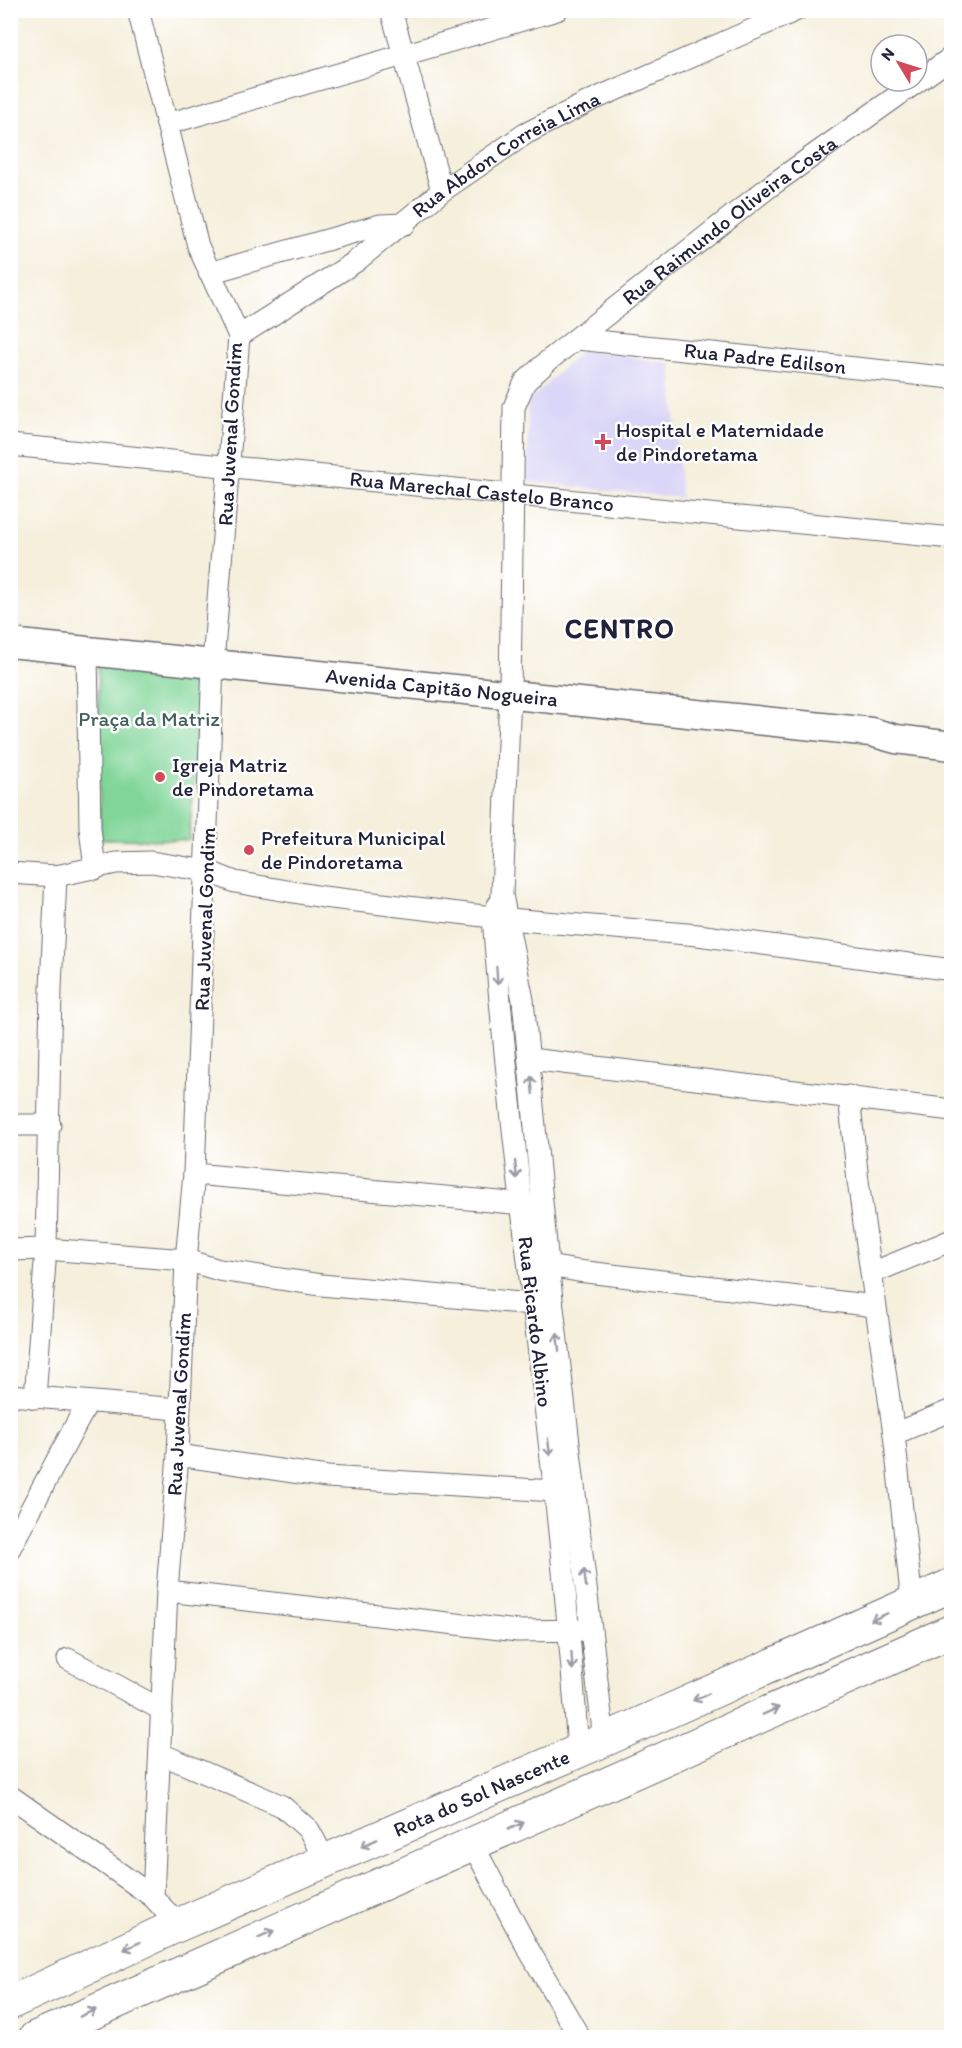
<svg xmlns="http://www.w3.org/2000/svg" width="962" height="2048" viewBox="0 0 962 2048" font-family="Itim,sans-serif">
	<rect width="100%" height="100%" fill="#fff"/>
	<filter id="ink" filterUnits="userSpaceOnUse"><feTurbulence type="fractalNoise" baseFrequency=".0167" numOctaves="2"/><feDisplacementMap in="SourceGraphic" scale="12" xChannelSelector="R" yChannelSelector="G"/><feConvolveMatrix kernelMatrix="1 2 1 2 8 2 1 2 1" color-interpolation-filters="sRGB"/></filter>
	<filter id="wash" filterUnits="userSpaceOnUse"><feTurbulence type="fractalNoise" baseFrequency=".008" numOctaves="4" result="noise"/><feDisplacementMap in="SourceGraphic" scale="24" xChannelSelector="R" yChannelSelector="G"/><feGaussianBlur stdDeviation="1.35" result="paint"/><feColorMatrix in="noise" values="0 0 0 0 0 0 0 0 0 0 0 0 0 0 0 0 0 1.4 0 .05"/><feComposite in="paint" operator="in"/></filter>
	<g filter="url(#wash)">
		<rect width="100%" height="100%" fill="#f5efdc"/>
		<path fill="#dad6f7" d="M581,350L671,363L681,498L528,482V402Z"/>
		<path fill="#80d598" stroke="#517c6a" stroke-width="1.5" d="M98,662L202,676L189,840L100,839Z"/>
	</g>
	<g filter="url(#ink)">
		<g fill="none" stroke-linecap="round" stroke-linejoin="round">
			<g stroke="#6c6a73" stroke-width="23">
				<g id="street">
					<path d="M138,10L198,246L239,336L213,663L194,1174L186,1260L178,1455L167,1591L153,1897L178,1925"/>
					<path d="M391,10L442,191"/>
					<path d="M167,124L557,10"/>
					<path d="M209,273L380,225L405,224"/>
					<path id="s1" d="M239,336L355,262L442,191L525,134L588,102L797,10"/>
					<path id="s2" d="M577,339L952,378"/>
					<path id="s3" d="M10,445L952,538"/>
					<path d="M87,651L90,828L95,869"/>
					<path d="M10,873L56,876L116,863L151,862L207,871L235,882L323,897L509,919L698,935L952,970"/>
					<path id="s4" d="M498,905L493,917C514,1196 560,1472 578,1751"/>
					<path d="M530,1059L952,1110"/>
					<path d="M849,1096L858,1181L894,1434L912,1603"/>
					<path d="M10,1125H50"/>
					<path d="M194,1174L534,1205"/>
					<path d="M10,1250L46,1249L186,1260L219,1270L321,1285L532,1304"/>
					<path d="M536,1264L578,1271L875,1306"/>
					<path d="M872,1273L952,1240"/>
					<path d="M10,1395L179,1409"/>
					<path d="M35,1398L46,1249L51,988L56,876"/>
					<path d="M894,1434L952,1410"/>
					<path d="M178,1455L327,1477L554,1491"/>
					<path d="M10,1548L88,1402"/>
					<path d="M167,1591L518,1631L584,1630"/>
					<path d="M68,1659L162,1710"/>
					<path id="s5" d="M604,1740L548,1265L523,1000L502,895L510,693L514,407L525,382L549,360L769,187L952,57"/>
					<path d="M161,1754L282,1806L309,1830L326,1862"/>
					<path d="M10,1796L153,1897"/>
					<path d="M473,1845L526,1945L580,2038"/>
				</g>
			</g>
			<g stroke="#6c6a73" stroke-width="31">
				<g id="secondary">
					<path id="s6" d="M10,643L871,732L896,739L952,746"/>
				</g>
			</g>
			<g stroke="#6c6a73" stroke-width="35">
				<g id="highway">
					<path id="s7" d="M10,2003L178,1925L604,1740L952,1585"/>
					<path d="M35,2038L952,1631"/>
				</g>
			</g>
			<use href="#street" stroke="#fff" stroke-width="21"/>
			<use href="#secondary" stroke="#fff" stroke-width="28"/>
			<use href="#highway" stroke="#fff" stroke-width="33"/>
		</g>
		<defs><path id="oneway-shaft" d="M-6 0H5M1.5-3L5.5 0L1.5 3" fill="none" stroke-width="1.6" stroke-linecap="round" stroke-linejoin="round" transform="scale(1.5)"/></defs>
		<g stroke="#9c9ca7">
			<use href="#oneway-shaft" transform="translate(497 976) rotate(86)"/>
			<use href="#oneway-shaft" transform="translate(532 1085) rotate(-95)"/>
			<use href="#oneway-shaft" transform="translate(516 1170) rotate(84)"/>
			<use href="#oneway-shaft" transform="translate(558 1342) rotate(-97)"/>
			<use href="#oneway-shaft" transform="translate(549 1447) rotate(83)"/>
			<use href="#oneway-shaft" transform="translate(585 1578) rotate(-97)"/>
			<use href="#oneway-shaft" transform="translate(879 1617) rotate(156)"/>
			<use href="#oneway-shaft" transform="translate(572 1661) rotate(86)"/>
			<use href="#oneway-shaft" transform="translate(701 1697) rotate(156)"/>
			<use href="#oneway-shaft" transform="translate(771 1711) rotate(-24)"/>
			<use href="#oneway-shaft" transform="translate(516 1826) rotate(-24)"/>
			<use href="#oneway-shaft" transform="translate(369 1843) rotate(156)"/>
			<use href="#oneway-shaft" transform="translate(266 1934) rotate(-24)"/>
			<use href="#oneway-shaft" transform="translate(132 1946) rotate(155)"/>
			<use href="#oneway-shaft" transform="translate(88 2013) rotate(-24)"/>
		</g>
	</g>
	<g fill="#d1495b" stroke="#fff" stroke-width="2">
		<path d="M600 433h6v6h6v6h-6v6h-6v-6h-6v-6h6z"/>
		<circle cx="160" cy="777" r="6"/>
		<circle cx="249" cy="850" r="6"/>
	</g>
	<g text-anchor="middle" stroke-width="5" stroke-linejoin="round" paint-order="stroke">
		<g font-size="21" fill="#22223b" stroke="#fff">
			<text dy="7" stroke="none"><textPath href="#s1" startOffset="324">Rua Abdon Correia Lima</textPath></text>
			<text dy="7" stroke="none"><textPath href="#s5" startOffset="1628">Rua Raimundo Oliveira Costa</textPath></text>
			<text dy="7" stroke="none"><textPath href="#s2" startOffset="189">Rua Padre Edilson</textPath></text>
			<text transform="translate(230 434) rotate(-87)" y="7">Rua Juvenal Gondim</text>
			<text dy="7" stroke="none"><textPath href="#s3" startOffset="474">Rua Marechal Castelo Branco</textPath></text>
			<text dy="7" stroke="none"><textPath href="#s6" startOffset="434">Avenida Capitão Nogueira</textPath></text>
			<text transform="translate(205 919) rotate(-88)" y="7">Rua Juvenal Gondim</text>
			<text dy="7" stroke="none"><textPath href="#s4" startOffset="420">Rua Ricardo Albino</textPath></text>
			<text transform="translate(179 1404) rotate(-87)" y="7">Rua Juvenal Gondim</text>
			<text dy="7" stroke="none"><textPath href="#s7" startOffset="516">Rota do Sol Nascente</textPath></text>
		</g>
		<g font-size="21" fill="#22223b" stroke="#fff" text-anchor="start">
			<text x="616" y="437">Hospital e Maternidade<tspan x="616" dy="24">de Pindoretama</tspan></text>
			<text x="172" y="772">Igreja Matriz<tspan x="172" dy="24">de Pindoretama</tspan></text>
			<text x="261" y="845">Prefeitura Municipal<tspan x="261" dy="24">de Pindoretama</tspan></text>
		</g>
		<g font-size="21" fill="#43615c" stroke="#fff">
			<text x="149" y="726">Praça da Matriz</text>
		</g>
		<g font-size="27" font-weight="bold" letter-spacing="1.5" fill="#22223b" stroke="#fff">
			<text x="620" y="638">CENTRO</text>
		</g>
	</g>
	<rect width="962" height="2048" fill="none" stroke="#fff" stroke-width="36"/>
	<g transform="translate(899 63) rotate(308)"><circle r="28" fill="#ffffff" stroke="#a7a7b1" stroke-width="1.5"/>
	<path d="M0-4.5L10 22L0 15L-10 22Z" fill="#d1495b"/>
	<text y="-9" font-size="16" font-weight="bold" text-anchor="middle" fill="#22223b">N</text>
	</g>
</svg>
